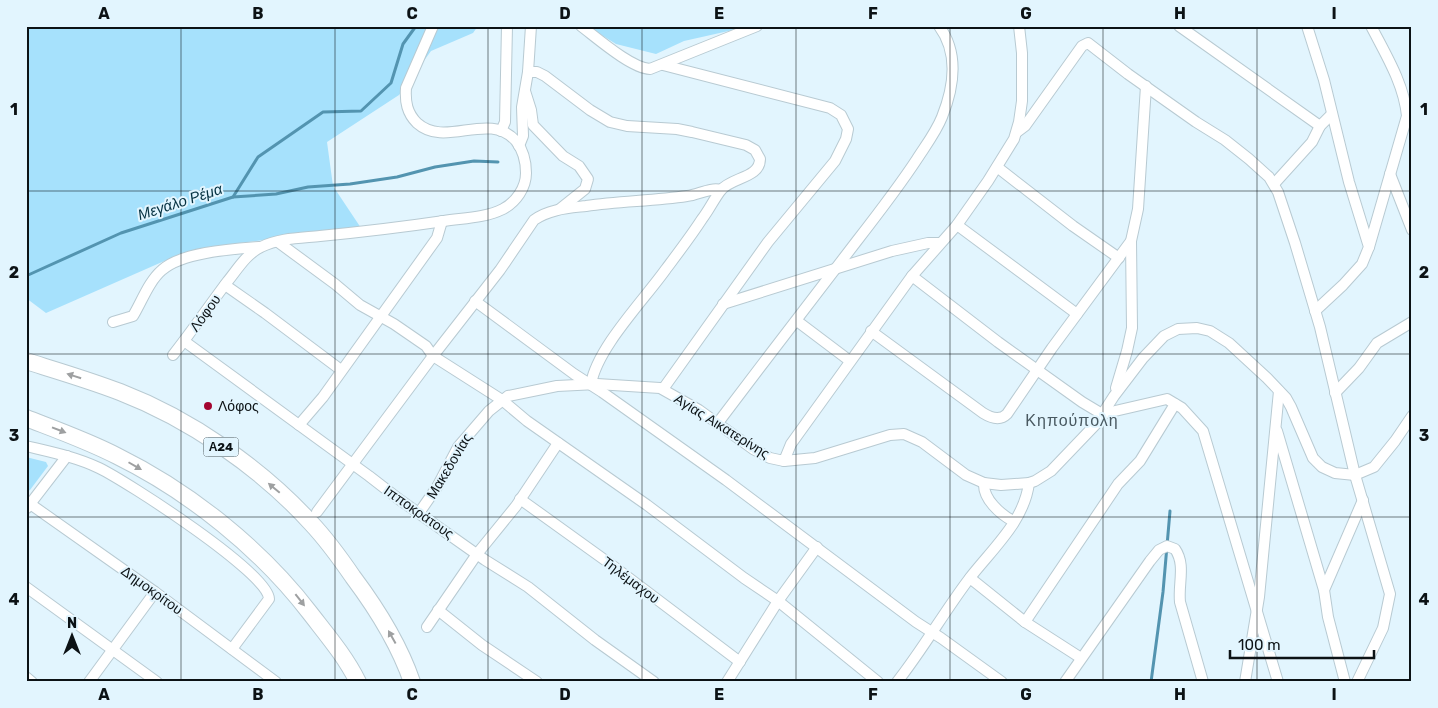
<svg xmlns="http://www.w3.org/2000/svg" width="1438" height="708" viewBox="0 0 1438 708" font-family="Rubik,sans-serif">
	<rect width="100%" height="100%" fill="#e2f5fe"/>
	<g fill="#a6e1fc">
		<path d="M26,26H478L473,33L431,51L399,95L327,142L333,186L361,228L208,247L178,255L46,313L26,298Z"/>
		<path d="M587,26H740L733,30L684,41L656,54L616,44Z"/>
		<path d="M26,457L46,462L48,466L30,490L26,492Z"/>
	</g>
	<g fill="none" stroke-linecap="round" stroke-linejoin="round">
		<g stroke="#5394b0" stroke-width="3">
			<path d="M233,197L276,194L308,187L350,184L397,177L435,167L474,161L498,162"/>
			<path d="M26,276L121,233L233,197L258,157L323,112L361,111L391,83L403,44L416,26"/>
			<path d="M1151,682L1163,592L1170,511"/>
		</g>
		<g stroke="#b8cad2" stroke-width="12">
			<g id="minor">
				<path d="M581,26C597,38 631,68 650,69L757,26"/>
				<path d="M1179,26L1320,126"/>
				<path d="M1307,26L1324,80L1349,182L1369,247L1362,264L1343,285L1315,311"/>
				<path d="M663,65L830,108L841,115L848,129L846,139L835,161L768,242L663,389"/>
				<path d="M528,72H537L545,76L590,110L610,122L627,126L677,129L692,132L746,145L755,150L760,159C760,178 732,177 721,190C714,199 709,210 702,219C691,236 678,253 666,269C644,300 597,348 591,384"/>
				<path d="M525,91L531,110L533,125L563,156L579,166L588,179L585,189L560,209"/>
				<path d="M501,131L505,122L507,26"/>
				<path d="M1017,132L1025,126L1082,46L1088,43L1128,74L1196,122L1225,140L1249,159L1269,177L1278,192L1295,243L1320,327L1355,475L1390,594L1383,628L1357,682"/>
				<path d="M519,146L523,136L522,107L528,72L531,26"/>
				<path d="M997,167L1073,226L1119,258"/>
				<path d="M1390,174L1412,230"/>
				<path d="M1274,184L1312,142L1320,126L1332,114"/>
				<path d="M957,225L1077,314"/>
				<path d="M278,242L335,284L360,305L394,324L426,346L433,356"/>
				<path d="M1369,247L1407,116C1404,84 1386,55 1371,26"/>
				<path d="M912,276L998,342L1082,402L1102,414L1167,399L1182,408L1203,431L1278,682"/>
				<path d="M225,285L265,313L341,370"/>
				<path d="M475,301L574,374L602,392L726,480L916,622L941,638L1002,682"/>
				<path d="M723,304L892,251L928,243H940"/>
				<path d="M797,321L850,361"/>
				<path d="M113,322L133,316C142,301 149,281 162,270C182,252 233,249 259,247"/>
				<path d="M871,331L983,413C991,418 1000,421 1007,414L1052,348L1131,241L1138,209L1146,86"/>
				<path d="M184,341L369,476L400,500L485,560L528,587L595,640L654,682"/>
				<path d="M173,355C192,331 209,306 227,282C237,270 246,254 261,247C279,238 301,238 320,236C361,232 403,227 444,221C463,218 485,218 503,209C516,202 526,188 526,173C526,161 523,150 516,141C488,110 446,149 417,123C407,113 405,102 406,88L433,26"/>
				<path d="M433,356L502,400L527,421L647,505L744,578L778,601L878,682"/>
				<path d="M1116,388L1127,351L1132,328L1131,241"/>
				<path d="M1335,393L1359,368L1377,343L1412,322"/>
				<path d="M717,424C763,363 810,302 856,242C877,215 898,188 917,159C926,145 936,132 942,117C954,87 959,53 939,26"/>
				<path d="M299,425L323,397L437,238L442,221"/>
				<path d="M1277,431L1324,590"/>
				<path d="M26,446C51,452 76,457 99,468C126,481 269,573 269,599L232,649"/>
				<path d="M784,461L791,444L912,276L957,225L988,181L1014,139L1019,122L1022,101V53L1019,26"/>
				<path d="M984,483C983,499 1000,514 1013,521"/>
				<path d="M520,499L609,563L740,662"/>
				<path d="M26,501L155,592L276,682"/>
				<path d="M27,508L67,456"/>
				<path d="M317,512L433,356L500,270L534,220C549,209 569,208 586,206C620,201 653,201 687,196C698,195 710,187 721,190"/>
				<path d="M419,513L437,487L458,447L489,411L508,396L557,386L597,384L660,388L699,410L753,449L770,458L784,461L815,458L890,435L904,434L922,442L966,475L984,483L1001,485L1029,483L1035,481L1051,471L1096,424L1114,396L1143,358L1164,336L1178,329L1197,328L1210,331L1229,343L1267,378L1286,398L1291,407L1313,458L1322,467L1335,473L1355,475L1374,467L1395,441L1412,416"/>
				<path d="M970,578L1025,622L1081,658"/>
				<path d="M26,587L157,682"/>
				<path d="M438,610L482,645L537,682"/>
				<path d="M1025,622L1118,484L1140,461L1175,404"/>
				<path d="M427,627L477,554L516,506L558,443"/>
				<path d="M26,677L32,682"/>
				<path d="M89,682L155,592"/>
				<path d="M727,682L778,601L817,547"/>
				<path d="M897,682C923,649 944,612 969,579C992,549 1024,522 1029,483"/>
				<path d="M1065,682L1150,561L1159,550L1167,546L1175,549C1186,565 1178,583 1180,602L1203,682"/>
				<path d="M1245,682L1259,597L1279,391"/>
				<path d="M1345,682L1328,617L1324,590L1363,500"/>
			</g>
		</g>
		<g stroke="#b8cad2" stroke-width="18">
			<g id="trunk">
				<path d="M26,361C58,371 89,380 120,392C190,419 261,468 311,523C327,540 340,558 353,577C377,609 399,644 412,682"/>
				<path d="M26,418C57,430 88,441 117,456C190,492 261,549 310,613C327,635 345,656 358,682"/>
			</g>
		</g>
		<use href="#minor" stroke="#fff" stroke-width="10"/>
		<use href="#trunk" stroke="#fff" stroke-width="16"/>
	</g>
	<defs><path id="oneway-solid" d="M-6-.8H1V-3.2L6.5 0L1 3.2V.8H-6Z" transform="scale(1.25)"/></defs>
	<g fill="#9ea0a1">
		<use href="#oneway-solid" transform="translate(74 376) rotate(-162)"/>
		<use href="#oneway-solid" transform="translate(59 430) rotate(21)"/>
		<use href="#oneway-solid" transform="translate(135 466) rotate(30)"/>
		<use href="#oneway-solid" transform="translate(274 488) rotate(-140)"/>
		<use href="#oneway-solid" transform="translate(300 600) rotate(52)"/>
		<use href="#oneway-solid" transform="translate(392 637) rotate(-119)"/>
	</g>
	<path fill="none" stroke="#0c1215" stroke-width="1" stroke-opacity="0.55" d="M181,26V682M335,26V682M488,26V682M642,26V682M796,26V682M950,26V682M1103,26V682M1257,26V682M26,191H1412M26,354H1412M26,517H1412"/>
	<circle fill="#a30430" stroke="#e2f5fe" stroke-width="2" cx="208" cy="406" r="5"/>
	<g text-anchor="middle" stroke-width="4" stroke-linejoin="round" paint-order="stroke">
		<rect fill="#e2f5fe" stroke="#4c565b" stroke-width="1" x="203.5" y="437.5" width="35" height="19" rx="4"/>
		<g font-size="12" font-weight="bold" fill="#0c1215">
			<text x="221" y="451">Α24</text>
		</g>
		<g font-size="14" fill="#0c1215" stroke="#e2f5fe">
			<text transform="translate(205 313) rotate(-54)" y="5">Λόφου</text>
			<text transform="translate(722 426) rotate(32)" y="5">Αγίας Αικατερίνης</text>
			<text transform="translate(449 466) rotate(-59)" y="5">Μακεδονίας</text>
			<text transform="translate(419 512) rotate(35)" y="5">Ιπποκράτους</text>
			<text transform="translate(631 580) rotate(37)" y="5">Τηλέμαχου</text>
			<text transform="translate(152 590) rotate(36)" y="5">Δημοκρίτου</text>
		</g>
		<g font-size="14" fill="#0c1215" stroke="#e2f5fe" text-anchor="start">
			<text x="218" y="411">Λόφος</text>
		</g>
		<g font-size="15" font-style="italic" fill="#053141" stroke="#e2f5fe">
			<text transform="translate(180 202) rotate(-18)" y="5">Μεγάλο Ρέμα</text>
		</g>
		<g font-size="16" letter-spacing="1" fill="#495961" stroke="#e2f5fe">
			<text x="1072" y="426">Κηπούπολη</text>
		</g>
	</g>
	<rect width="1438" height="708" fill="none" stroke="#e2f5fe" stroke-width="55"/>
	<g transform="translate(72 636)" stroke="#e2f5fe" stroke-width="4" paint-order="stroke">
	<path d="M0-4L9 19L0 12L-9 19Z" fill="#0c1215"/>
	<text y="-8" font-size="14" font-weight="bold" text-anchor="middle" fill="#0c1215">N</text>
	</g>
	<path d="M1230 650v8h144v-8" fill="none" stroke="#0c1215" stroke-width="2.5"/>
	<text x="1238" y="650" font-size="15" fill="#0c1215" stroke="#e2f5fe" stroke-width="4" paint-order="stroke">100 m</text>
	<rect x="28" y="28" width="1382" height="652" fill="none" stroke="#0c1215" stroke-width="2"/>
	<g font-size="16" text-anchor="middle" font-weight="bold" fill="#0c1215">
		<text x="104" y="19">A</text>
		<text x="258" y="19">B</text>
		<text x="412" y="19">C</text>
		<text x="565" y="19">D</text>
		<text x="719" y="19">E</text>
		<text x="873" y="19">F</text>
		<text x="1026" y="19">G</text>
		<text x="1180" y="19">H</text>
		<text x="1334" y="19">I</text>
		<text x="14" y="115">1</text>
		<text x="1424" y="115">1</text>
		<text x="14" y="278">2</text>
		<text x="1424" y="278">2</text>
		<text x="14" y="441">3</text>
		<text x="1424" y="441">3</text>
		<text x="14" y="605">4</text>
		<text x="1424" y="605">4</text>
		<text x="104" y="700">A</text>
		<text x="258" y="700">B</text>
		<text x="412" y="700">C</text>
		<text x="565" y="700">D</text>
		<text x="719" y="700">E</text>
		<text x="873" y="700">F</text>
		<text x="1026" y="700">G</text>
		<text x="1180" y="700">H</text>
		<text x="1334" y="700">I</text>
	</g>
</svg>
